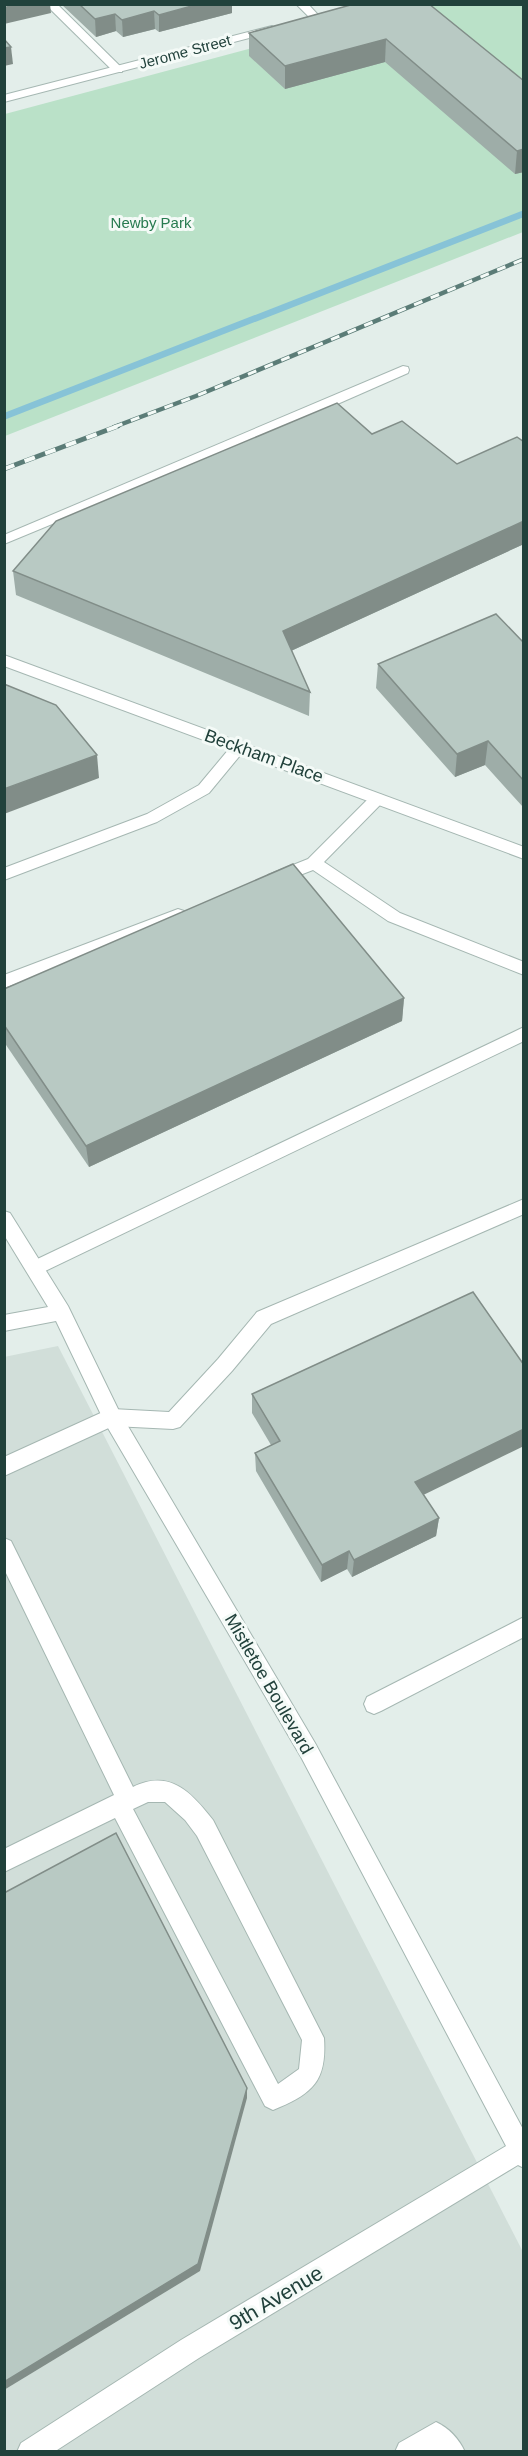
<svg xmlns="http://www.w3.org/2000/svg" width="528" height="2456" viewBox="0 0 528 2456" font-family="Arial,sans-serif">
	<rect width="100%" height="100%" fill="#e3eeea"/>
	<path fill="#d1ded9" d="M58,1346L523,2252L524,2451L5,2452L4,1357Z"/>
	<path fill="#bae1c8" d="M414,5H523V232L5,436V114Z"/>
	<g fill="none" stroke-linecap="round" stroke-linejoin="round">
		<path fill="#87c3d7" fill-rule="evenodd" d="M524,210V217L4,420V413Z"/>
		<g stroke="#a5b7b2" stroke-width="2">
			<g id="service">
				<path d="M45,4H57L122,68V72H114Z"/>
				<path d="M403,366L408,367L409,370L408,373L260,438L4,544V535Z"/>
				<path d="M239,742L247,747L209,793L157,822L4,880V868L147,814L199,785L234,743Z"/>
				<path d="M377,794L382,795L385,799L382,803L324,862L400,913L524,962V975L388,921L313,870L274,885L268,883L266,879L268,875L308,859L372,795Z"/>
				<path d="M178,909L184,911L186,915L184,919L4,988V975Z"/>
				<path d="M524,1027V1041L41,1273L35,1276L29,1273L26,1268L29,1263Z"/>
				<path d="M524,1199V1214L271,1324L232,1371L180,1427L173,1429L113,1426L4,1476V1457L105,1411L112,1409L169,1412L218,1359L257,1312Z"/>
				<path d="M4,1538L11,1541L133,1787C170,1769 191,1792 213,1820L324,2038C327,2082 312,2094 273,2110L265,2106L115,1818L4,1872V1849L114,1795L4,1569ZM148,1802H165L185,1820L197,1836L302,2040L299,2069L278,2084L133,1809Z"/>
				<path d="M436,2422C449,2428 459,2439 465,2452H395L399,2443Z"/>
			</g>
		</g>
		<g stroke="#a5b7b2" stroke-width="2">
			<g id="minor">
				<path d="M296,4H308L321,18L320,20H312Z"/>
				<path d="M272,26L277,29L276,31L4,102V95Z"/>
				<path d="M4,655L524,847V859L4,666Z"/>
				<path d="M4,1211L10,1213L68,1306L119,1411L315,1743L524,2131V2168L518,2165L199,2358L54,2452H17L21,2443L181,2340L506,2146L301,1757L105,1423L56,1321L4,1331V1315L48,1307L4,1235Z"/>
				<path d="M524,1617V1637L381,1711L374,1714L367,1711L364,1704L367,1697Z"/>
			</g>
		</g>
		<use href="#service" fill="#fff" fill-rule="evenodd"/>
		<use href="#minor" fill="#fff" fill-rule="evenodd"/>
		<g stroke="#5b7c77" stroke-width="4.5">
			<path id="rail-far1" d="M114,427L196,396L524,259"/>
		</g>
		<g stroke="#5b7c77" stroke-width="5">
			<path id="rail" d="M4,469L118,426"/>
		</g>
		<use href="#rail-far1" stroke="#f4faf7" stroke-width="3" stroke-dasharray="9" stroke-linecap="butt"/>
		<use href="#rail" stroke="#f4faf7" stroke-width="4" stroke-dasharray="11" stroke-linecap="butt"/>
	</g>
	<g fill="#9eada8">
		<path d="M61,4H232V13L159,32L155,29L123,37L116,31L96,37Z"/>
		<path d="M354,4L524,81V172L515,174L385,62L285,89L249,56V33Z"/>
		<path d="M372,434L524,544L291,651L310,692L309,716L16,595L13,571Z"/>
		<path d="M524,643V807H523L485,765L455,777L376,688L378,664Z"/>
		<path d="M4,989L404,998L402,1021L89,1167L4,1042Z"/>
		<path d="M252,1394L424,1495L439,1518L436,1536L352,1577L347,1569L321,1582L256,1471L255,1453L271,1445L252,1413Z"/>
	</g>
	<g fill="#818d88">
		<path d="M14,4H50L51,13L4,24V7Z"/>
		<path d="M199,4H232V13L159,32V15Z"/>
		<path d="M154,11L155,29L123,37L122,20Z"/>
		<path d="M115,14L116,31L96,37L95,19Z"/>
		<path d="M386,39L385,62L285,89V66Z"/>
		<path d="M11,47L13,64L4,66V48Z"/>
		<path d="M524,149V172L515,174L517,151Z"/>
		<path d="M524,521V544L282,655L283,631Z"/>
		<path d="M488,741L485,765L455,777L457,754Z"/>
		<path d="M97,755L99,778L4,814V789Z"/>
		<path d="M404,998L402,1021L89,1167L86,1146Z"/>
		<path d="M524,1429V1446L413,1500L415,1482Z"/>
		<path d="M439,1518L436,1536L352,1577L354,1560Z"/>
		<path d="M349,1551L347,1569L321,1582L322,1565Z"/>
		<path d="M247,2088V2098L200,2271L4,2390V2382Z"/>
	</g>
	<g fill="#b8c9c3" stroke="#818d88" stroke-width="1.5">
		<path d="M79,4H199L159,15L154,11L122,20L115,14L95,19Z"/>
		<path d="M354,4H429L524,81V149L517,151L386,39L285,66L249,33Z"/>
		<path d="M4,39L11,47L4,48Z"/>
		<path d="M337,403L372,434L402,421L457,464L517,437L524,442V521L283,631L310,692L13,571L56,521Z"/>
		<path d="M496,614L524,643V781L488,741L457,754L378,664Z"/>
		<path d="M4,684L56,705L97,755L4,789Z"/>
		<path d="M293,864L404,998L86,1146L4,1025V989Z"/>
		<path d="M473,1292L524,1365V1429L415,1482L439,1518L354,1560L349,1551L322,1565L255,1453L280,1441L252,1394Z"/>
		<path d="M116,1833L247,2088L198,2264L4,2382V1893Z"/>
	</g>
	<g text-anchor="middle" stroke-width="6" stroke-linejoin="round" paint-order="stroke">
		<g font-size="15" fill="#21413b" stroke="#f4faf7">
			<text transform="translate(185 52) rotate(-15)" y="5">Jerome Street</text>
		</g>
		<g font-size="15" fill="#277b50" stroke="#f4faf7">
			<text x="151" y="228">Newby Park</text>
		</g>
		<g font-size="18" fill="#21413b" stroke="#f4faf7">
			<text transform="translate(264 756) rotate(20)" y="6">Beckham Place</text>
			<text transform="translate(269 1684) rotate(60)" y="6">Mistletoe Boulevard</text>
		</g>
		<g font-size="21" fill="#21413b" stroke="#f4faf7">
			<text transform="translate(276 2298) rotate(-31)" y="7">9th Avenue</text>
		</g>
	</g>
	<rect width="528" height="2456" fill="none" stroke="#21413b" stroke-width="12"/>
</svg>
